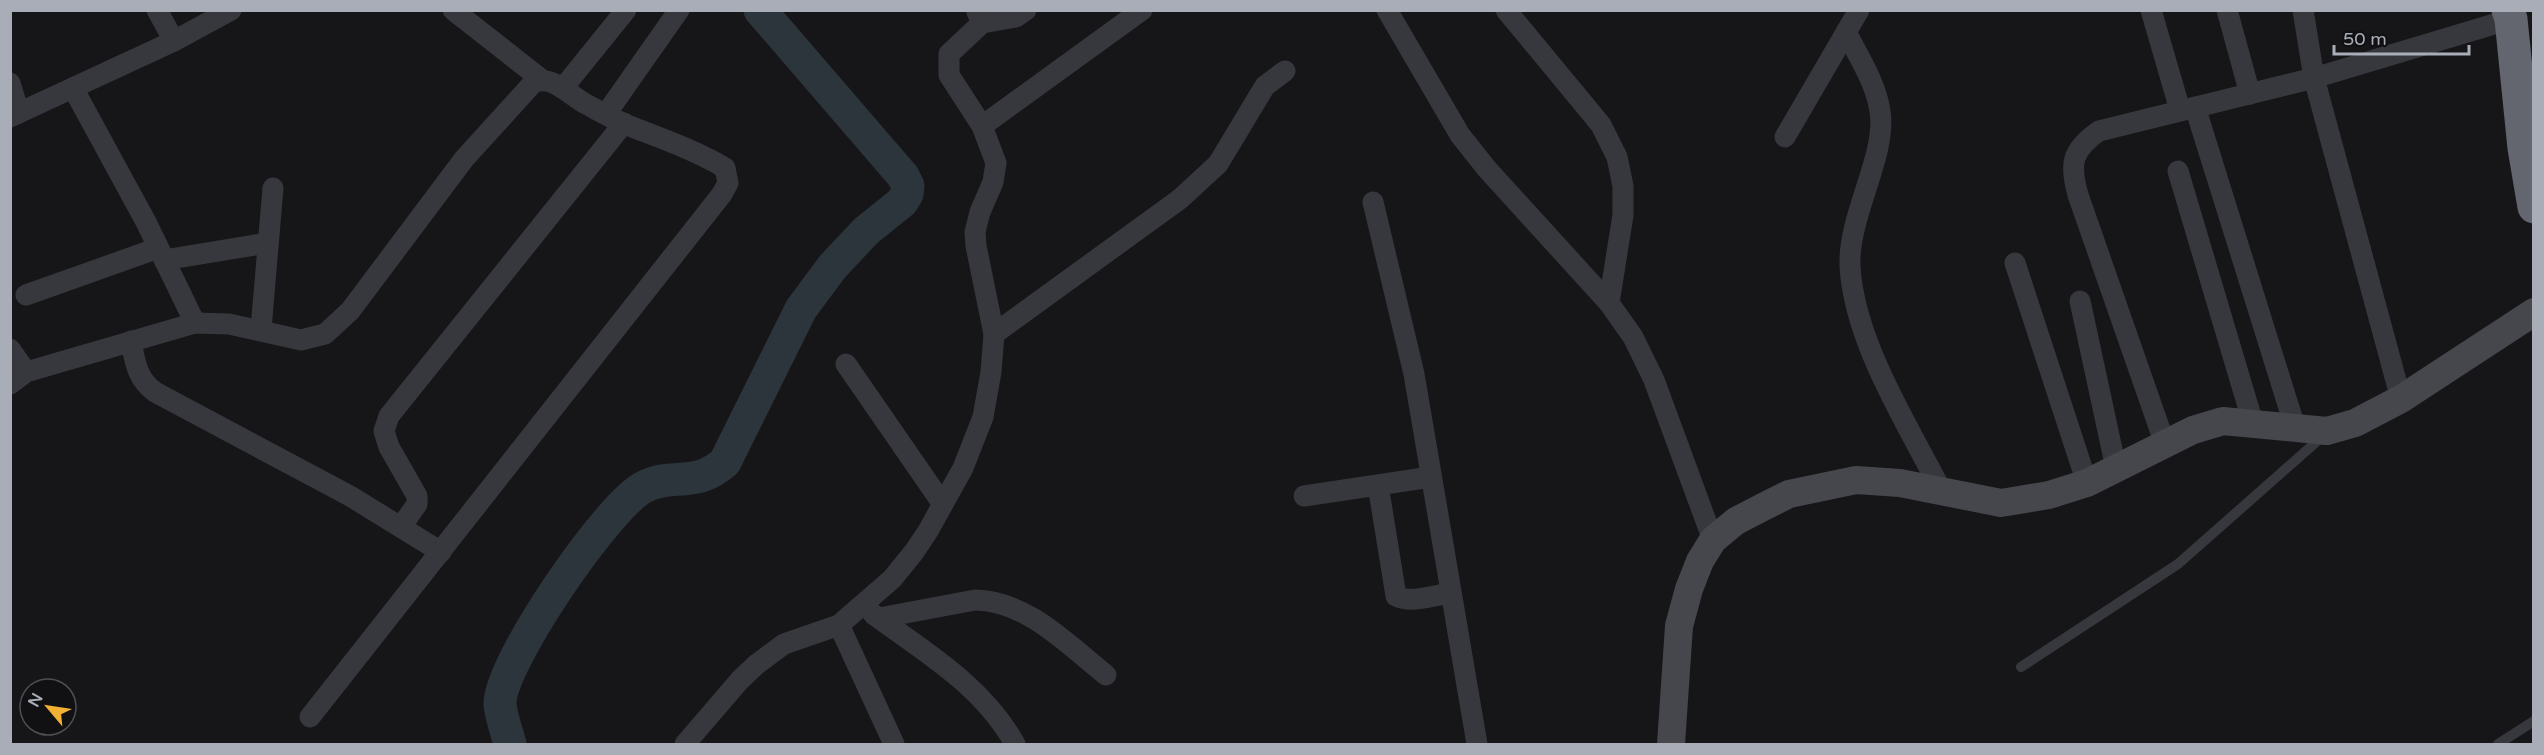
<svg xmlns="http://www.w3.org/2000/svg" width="2544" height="755" viewBox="0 0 2544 755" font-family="'Varela Round',sans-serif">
	<rect width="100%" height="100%" fill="#161618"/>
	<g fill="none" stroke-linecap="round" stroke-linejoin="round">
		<path stroke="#2c353c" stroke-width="33" d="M510,744C507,732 501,717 500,704C499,664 608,505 644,487C673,472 695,489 725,462L801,309L833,266L866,231L902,202L907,194L908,186L903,176L760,10"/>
		<g stroke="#37383d" stroke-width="10">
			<path d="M2021,667L2178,564L2323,436"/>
			<path d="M2498,744L2534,721"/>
		</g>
		<g stroke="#37383d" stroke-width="21">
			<path d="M157,10L174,41"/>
			<path d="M453,10L541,79"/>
			<path d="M1387,10L1460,135L1487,169L1609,303L1633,337L1654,380L1713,540"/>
			<path d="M1506,10L1601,125L1617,157L1623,186V215L1609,303"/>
			<path d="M2151,10L2180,110"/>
			<path d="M2227,10L2250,94"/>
			<path d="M2303,10L2314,78L2401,399"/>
			<path d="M977,12L982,23L1016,17L1026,10"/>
			<path d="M1846,32C1858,56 1876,83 1880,111C1887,156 1848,215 1850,266C1854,342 1908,425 1942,492"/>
			<path d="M10,83L19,113"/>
			<path d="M73,88L146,222L195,323"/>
			<path d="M563,88L626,10"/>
			<path d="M2195,107L2295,427"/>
			<path d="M606,114L679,10"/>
			<path d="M10,117L174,41L231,10"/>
			<path d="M982,126L1142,10"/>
			<path d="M1785,137L1859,10"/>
			<path d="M2178,171L2253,423"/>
			<path d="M1373,202L1414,374L1477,744"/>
			<path d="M164,260L267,243"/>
			<path d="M2015,263L2087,483"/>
			<path d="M26,295L158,248"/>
			<path d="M2080,301L2116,468"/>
			<path d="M261,329L273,188"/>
			<path d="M994,334L1180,199L1218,164L1265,86L1285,71"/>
			<path d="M131,341C135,362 137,379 155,392L350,496L441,552"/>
			<path d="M10,349L26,372"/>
			<path d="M846,364L942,503"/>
			<path d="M10,384L26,372L195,323L229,324L301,340L325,334L350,311L464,159L533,83C552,74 569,95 586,104C599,111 613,119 627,125C660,138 695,150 725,168L728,183L722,194L310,717"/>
			<path d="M2165,444L2078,195C2069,163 2072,150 2099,131L2314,78L2511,19"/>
			<path d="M1378,485L1396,596C1411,604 1435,595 1451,593"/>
			<path d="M1304,496L1431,477"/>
			<path d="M401,527L417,504V496L389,447L384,431L389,416L624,123"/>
			<path d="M873,614C925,652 983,686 1015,744"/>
			<path d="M879,618L975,600C1027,601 1067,644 1106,675"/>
			<path d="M839,625L894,744"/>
			<path d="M685,744L740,680L757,664L784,644L839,625L892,579L914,552L928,531L963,468L983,417L991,372L994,334L976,246L975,232L980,212L993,182L996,163L982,126L949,75V54L982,23"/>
		</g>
		<path stroke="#45474d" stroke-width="28" d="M1671,744L1679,626L1689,589L1700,561L1713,540L1736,521L1765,506L1789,494L1856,480L1900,483L2001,503L2049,495L2087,483L2193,430L2223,421L2327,431L2355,423L2401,399L2534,312"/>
		<path stroke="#63666e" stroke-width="33" d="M2508,10L2511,19L2524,148L2534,207"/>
	</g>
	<rect width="2544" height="755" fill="none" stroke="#a8adb8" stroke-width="24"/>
	<g transform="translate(48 707) rotate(299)"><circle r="28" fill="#111113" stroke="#4d4f55" stroke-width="1.5"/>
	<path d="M0-4.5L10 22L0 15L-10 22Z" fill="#f2b134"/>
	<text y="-9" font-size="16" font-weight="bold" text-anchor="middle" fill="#a8adb8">N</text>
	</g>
	<path d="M2334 45v9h135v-9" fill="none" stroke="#a8adb8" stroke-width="3"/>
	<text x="2343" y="45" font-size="18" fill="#a8adb8" stroke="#111113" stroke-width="4.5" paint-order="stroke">50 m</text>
</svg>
